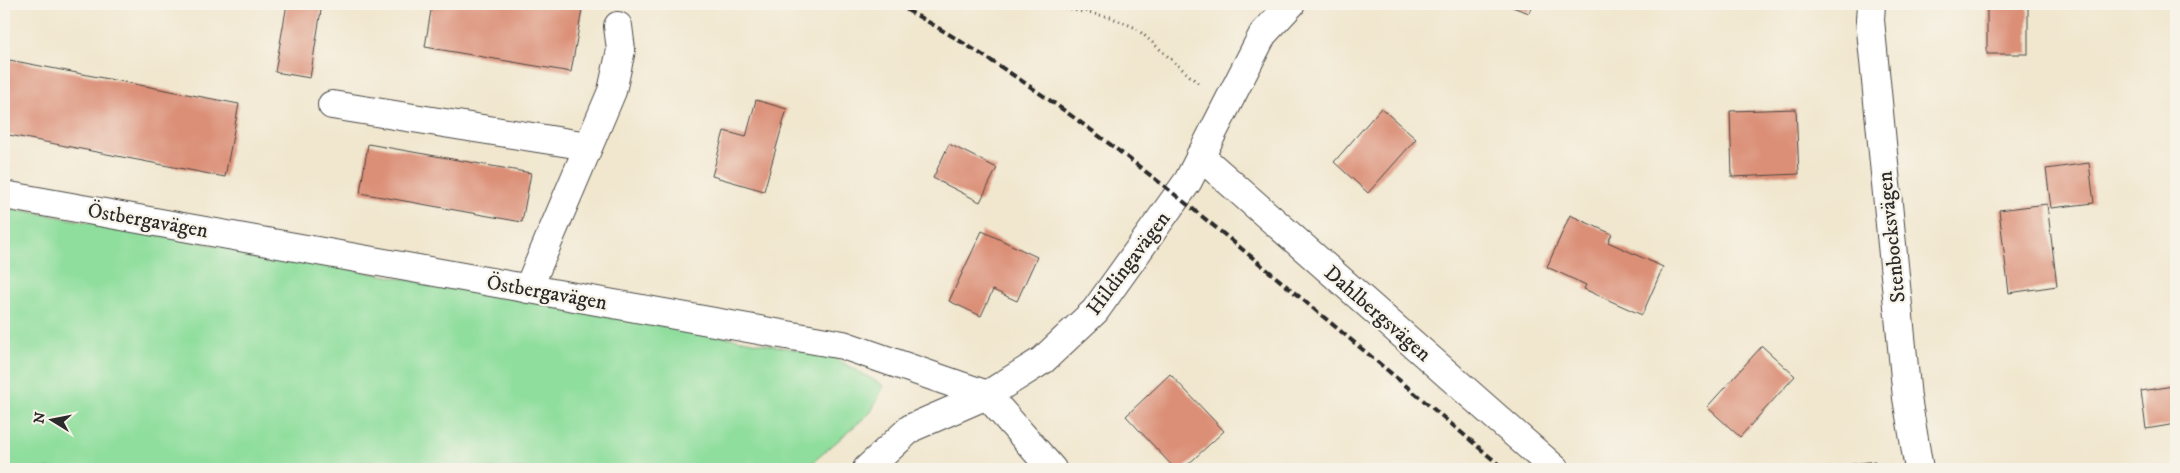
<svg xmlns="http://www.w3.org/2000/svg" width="2180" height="473" viewBox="0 0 2180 473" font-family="'IM FELL DW Pica',serif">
	<rect width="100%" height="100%" fill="#f7f3e8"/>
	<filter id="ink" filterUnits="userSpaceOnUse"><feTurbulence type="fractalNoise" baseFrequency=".02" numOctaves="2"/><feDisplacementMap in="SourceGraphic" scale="10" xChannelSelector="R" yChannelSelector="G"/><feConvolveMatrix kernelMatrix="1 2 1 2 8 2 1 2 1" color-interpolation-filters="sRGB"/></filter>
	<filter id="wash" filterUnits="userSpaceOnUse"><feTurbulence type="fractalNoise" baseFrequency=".0096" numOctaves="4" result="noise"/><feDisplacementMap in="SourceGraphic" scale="20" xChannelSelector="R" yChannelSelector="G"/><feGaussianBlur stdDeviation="1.12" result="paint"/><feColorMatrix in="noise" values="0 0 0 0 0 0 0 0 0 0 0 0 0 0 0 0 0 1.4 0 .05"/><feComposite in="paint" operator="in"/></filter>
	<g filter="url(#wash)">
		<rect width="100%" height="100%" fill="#f1e7cf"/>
		<path fill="#8fde9d" stroke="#5d8464" d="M4,207L831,356L884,386L871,412L805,469H4Z"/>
		<g id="blocks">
			<g fill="#db8f77">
				<path d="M145,4H174L173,9Z"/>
				<path d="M287,4H322L310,78L275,72Z"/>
				<path d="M432,4H583L571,72L425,47Z"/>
				<path d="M1504,4H1532L1529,13Z"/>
				<rect x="1987" y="4" width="41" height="50"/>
				<path d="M4,59L239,104L225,177L4,134Z"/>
				<path d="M756,100L787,109L764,191L712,176L724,131L746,137Z"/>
				<path d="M1381,108L1416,139L1368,193L1334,162Z"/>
				<path d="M1796,109L1799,174L1732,177L1730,111Z"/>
				<path d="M368,144L531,173L522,222L360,193Z"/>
				<path d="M949,144L997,168L980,202L933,178Z"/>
				<path d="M2089,163L2094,203L2051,208L2046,169Z"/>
				<path d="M2047,204L2057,286L2009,293L1999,210Z"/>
				<path d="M1570,215L1612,234L1608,242L1663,267L1642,315L1584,289L1586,285L1547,267Z"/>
				<path d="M982,231L1037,257L1017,301L993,290L981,316L949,301Z"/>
				<path d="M1762,346L1795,376L1740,437L1707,407Z"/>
				<path d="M1170,374L1224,431L1183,469H1175L1126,416Z"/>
				<path d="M2173,386L2176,424L2146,429L2141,391Z"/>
				<path d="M1875,461L1876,469H1825V468Z"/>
			</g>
		</g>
	</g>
	<g filter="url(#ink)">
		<use href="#blocks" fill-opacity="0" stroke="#494744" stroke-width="1"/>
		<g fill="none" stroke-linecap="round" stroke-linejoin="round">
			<g stroke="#494744" stroke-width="30">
				<g id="minor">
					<path d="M1871,4L1870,20L1907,398L1919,469"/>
					<path d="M332,105L588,146"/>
					<path d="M1200,156L1555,469"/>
					<path d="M4,195L843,345L987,395L1052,469"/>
					<path d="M528,289L612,91L621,50L618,26"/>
					<path d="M867,469L911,428L987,395L1043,360L1095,311L1188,181L1263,34L1291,4"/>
				</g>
			</g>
			<path stroke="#494744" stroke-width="3" stroke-dasharray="1 4" stroke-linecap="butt" d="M1041,4L1110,17L1136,28L1200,85"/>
			<use href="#minor" stroke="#fff" stroke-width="28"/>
			<path stroke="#2b2b2b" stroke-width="4" stroke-dasharray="8 4" stroke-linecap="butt" d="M896,4C1029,76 1149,172 1265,268C1345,335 1425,401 1504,469"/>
		</g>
	</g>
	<g text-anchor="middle" stroke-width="4.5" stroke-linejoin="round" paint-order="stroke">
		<g font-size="21" fill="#2b2b2b" stroke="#f7f3e8">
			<text transform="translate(148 220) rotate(10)" y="7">Östbergavägen</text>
			<text transform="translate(1891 237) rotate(-96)" y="7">Stenbocksvägen</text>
			<text transform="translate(1128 263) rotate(-53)" y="7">Hildingavägen</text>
			<text transform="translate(547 292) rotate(10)" y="7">Östbergavägen</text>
			<text transform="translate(1378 313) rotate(41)" y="7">Dahlbergsvägen</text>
		</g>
	</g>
	<rect width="2180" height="473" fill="none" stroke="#f7f3e8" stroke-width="20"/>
	<g transform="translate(52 420) rotate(280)" stroke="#f7f3e8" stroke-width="4" paint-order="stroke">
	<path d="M0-4L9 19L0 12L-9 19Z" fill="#2b2b2b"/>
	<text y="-8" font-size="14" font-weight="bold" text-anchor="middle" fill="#2b2b2b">N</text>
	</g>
</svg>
